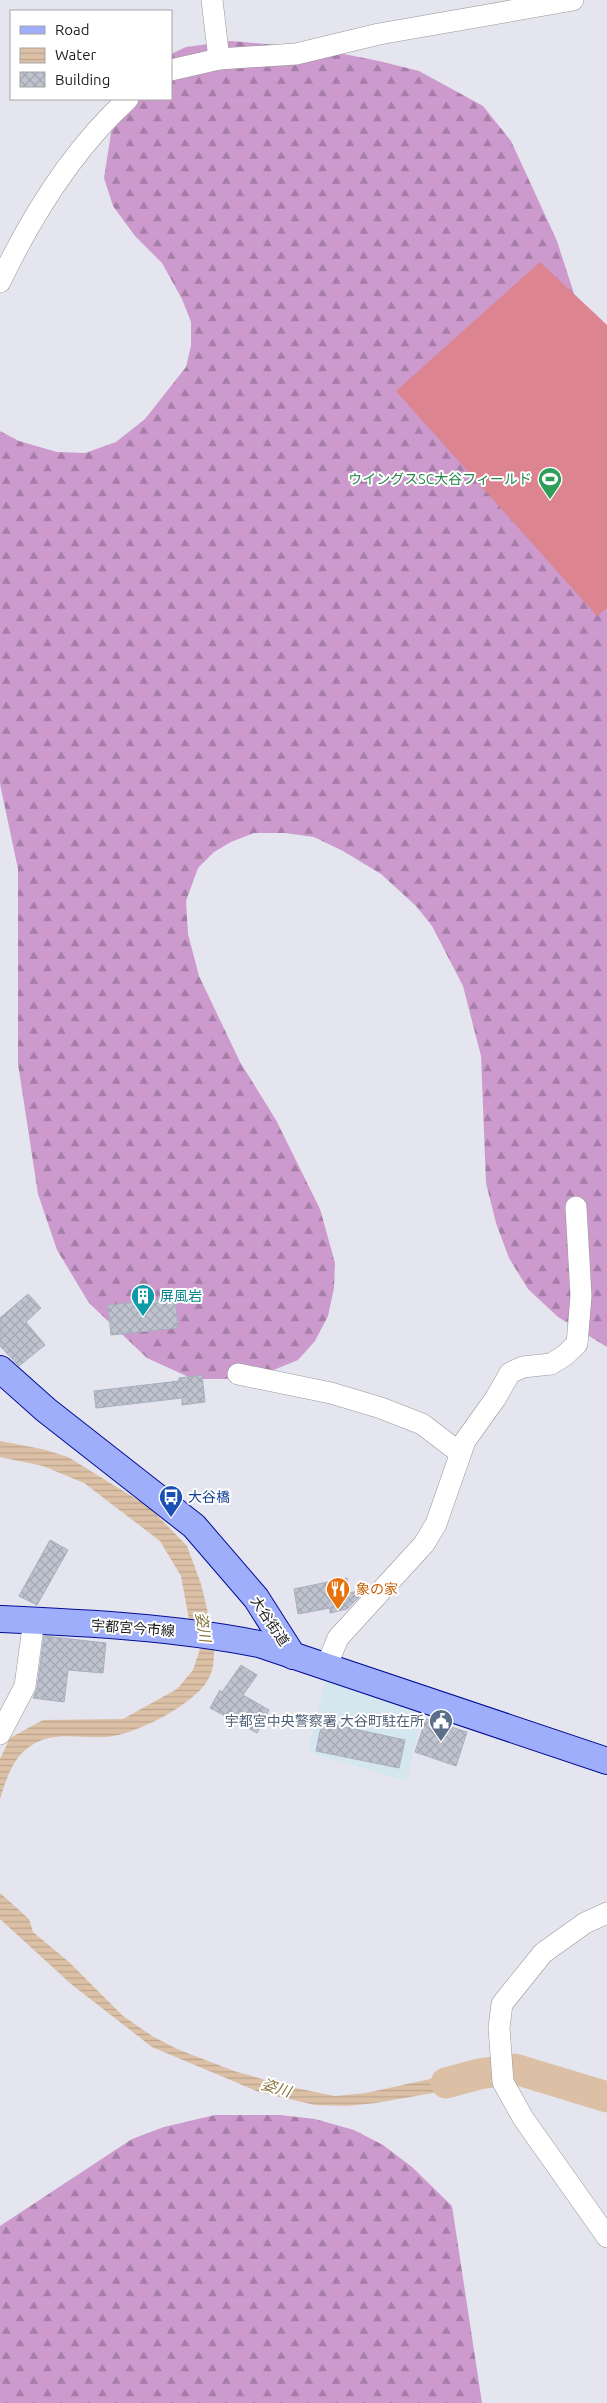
<svg xmlns="http://www.w3.org/2000/svg" width="607" height="2403" viewBox="0 0 607 2403" font-family="Ubuntu,'Noto Sans JP',sans-serif">
	<defs>
		<pattern id="forest-firs" width="22" height="20" patternUnits="userSpaceOnUse" patternTransform="scale(1.25)"><rect width="22" height="20" fill="#cc9acd"/><path d="M5 1l3.5 6h-7zM16 11l3.5 6h-7z" fill="#a57da6"/></pattern>
		<pattern id="water-rules" width="6" height="5" patternUnits="userSpaceOnUse" patternTransform="scale(1.25)"><rect width="6" height="5" fill="#dcc0a6"/><path d="M0 2.5h6" fill="none" stroke="#bca58e"/></pattern>
		<pattern id="building-cross-hatch" width="8" height="8" patternUnits="userSpaceOnUse" patternTransform="scale(1.25)"><rect width="8" height="8" fill="#bec3cf"/><path d="M0 0l8 8M0 8l8-8" fill="none" stroke="#a3a7b1"/></pattern>
	</defs>
	<rect width="100%" height="100%" fill="#e4e5ef"/>
	<path fill="#d4e7ef" d="M326,1679L423,1710L407,1781L308,1752Z"/>
	<g fill="url(#forest-firs)">
		<path d="M231,41L313,48L379,61L419,71L483,106L511,141L557,241L579,309L607,357V1347L558,1317L528,1289L509,1258L496,1223L486,1183L481,1056L463,986L432,926L416,906L381,874L343,851L314,837L285,833H254L231,842L214,852L198,868L186,901L188,934L199,976L240,1062L276,1120L320,1209L335,1263L334,1288L328,1316L315,1341L298,1360L271,1371L225,1379H193L147,1358L89,1303L57,1250L38,1194L18,1064V869L0,784V431L19,441L57,452L85,453L116,442L145,419L186,367L191,346V322L182,299L162,263L135,236L113,206L104,178L112,127L123,99H171V54L186,47Z"/>
		<path d="M215,2115H280L315,2119L354,2130L383,2145L412,2167L452,2206L482,2403H0V2226L132,2139L164,2127Z"/>
	</g>
	<path fill="#dc848f" d="M540,262L607,325V608L597,616L396,391Z"/>
	<g fill="url(#water-rules)">
		<path d="M0,1441L42,1449L68,1457L149,1507L187,1546L201,1584L210,1621L189,1619L181,1576L160,1541L84,1483L43,1466L0,1457Z"/>
		<path d="M201,1646H214C214,1656 214,1667 210,1676C198,1703 141,1731 114,1736C85,1741 55,1728 29,1747C12,1759 6,1780 0,1799V1759L10,1738L43,1720L123,1719L177,1689L193,1670Z"/>
		<path d="M0,1893L29,1919L33,1932L69,1962L123,2016L152,2036L177,2049L234,2071L286,2086L335,2096L366,2093L462,2072L487,2069L490,2083L376,2103L347,2106L315,2105L259,2092L152,2047L71,1984L0,1919Z"/>
	</g>
	<g fill="none" stroke-linecap="round" stroke-linejoin="round">
		<path stroke="#dcc0a6" stroke-width="31" d="M446,2083L479,2074L515,2069L607,2097"/>
	</g>
	<g fill="url(#building-cross-hatch)" stroke="#a7afc0">
		<path d="M28,1294L41,1308L26,1322L45,1345L19,1366L0,1346V1318Z"/>
		<path d="M175,1298L178,1328L111,1335L108,1305Z"/>
		<path d="M202,1375L205,1402L182,1405V1398L96,1408L94,1391L179,1381V1378Z"/>
		<path d="M50,1540L68,1550L37,1605L19,1596Z"/>
		<path d="M347,1578L350,1593L357,1591L359,1597L347,1609L330,1613V1608L298,1614L294,1589Z"/>
		<path d="M44,1636L106,1643L103,1673L68,1670L64,1702L33,1698L37,1688Z"/>
		<path d="M241,1665L257,1675L243,1695L269,1710L257,1733L210,1708L220,1690L222,1692Z"/>
		<path d="M426,1719L467,1732L456,1766L415,1752Z"/>
		<path d="M322,1722L405,1740L399,1768L316,1751Z"/>
	</g>
	<g fill="none" stroke-linecap="round" stroke-linejoin="round">
		<g stroke="#989898" stroke-width="22">
			<g id="minor">
				<path d="M212,0L219,59"/>
				<path d="M171,70L219,59L296,54L379,34L573,0"/>
				<path d="M0,282C32,215 73,149 128,99"/>
				<path d="M238,1374L331,1393L381,1408L422,1424L460,1453"/>
				<path d="M326,1667L338,1638L424,1544L436,1524L465,1441L495,1399L510,1373L523,1367L551,1364L564,1356L577,1344L581,1296L576,1207"/>
				<path d="M0,1734L25,1686L34,1620"/>
				<path d="M607,1913L585,1923L543,1953L502,2004L499,2028L503,2082L523,2118L607,2237"/>
			</g>
		</g>
		<g stroke="#030d95" stroke-width="28">
			<g id="major">
				<path d="M0,1369L46,1410L194,1526L256,1598L293,1656"/>
				<path d="M0,1619C86,1623 174,1627 259,1644L607,1761"/>
			</g>
		</g>
		<use href="#minor" stroke="#fff" stroke-width="21"/>
		<use href="#major" stroke="#9faefa" stroke-width="26"/>
	</g>
	<defs>
		<g id="stadium-pin" transform="scale(1.25)"><path d="M0 17L-7.5 6A9.5 9.5 0 1 1 7.5 6Z" fill="#2e9e5b" stroke="#fff"/><path d="M0-5a6.5 5 0 1 0 0 10a6.5 5 0 1 0 0-10ZM-3.5-1.8h7v3.6h-7Z" fill="#fff"/></g>
		<g id="building-pin" transform="scale(1.25)"><path d="M0 17L-7.5 6A9.5 9.5 0 1 1 7.5 6Z" fill="#0f9aa8" stroke="#fff"/><path d="M-4-6H4V6H1V3H-1V6H-4ZM-2.5-4.3h1.7v1.8h-1.7ZM.8-4.3h1.7v1.8H.8ZM-2.5-1h1.7V.8h-1.7ZM.8-1h1.7V.8H.8Z" fill="#fff"/></g>
		<g id="bus-pin" transform="scale(1.25)"><path d="M0 17L-7.5 6A9.5 9.5 0 1 1 7.5 6Z" fill="#1a4fb4" stroke="#fff"/><path d="M-5-6H5V4H4V6H2V4H-2V6H-4V4H-5ZM-3.5-4V0h7V-4ZM-3.5 1.2v1.5H-2V1.2ZM2 1.2v1.5H3.5V1.2Z" fill="#fff"/></g>
		<g id="restaurant-pin" transform="scale(1.25)"><path d="M0 17L-7.5 6A9.5 9.5 0 1 1 7.5 6Z" fill="#e8710a" stroke="#fff"/><path d="M-5-6h1v4h1v-4h1v4h1v-4h1v5L-1.5 .5V6h-2V.5L-5-1ZM5-6V6H3V1.5H1.5Q1.5-4 5-6Z" fill="#fff"/></g>
		<g id="civic-pin" transform="scale(1.25)"><path d="M0 17L-7.5 6A9.5 9.5 0 1 1 7.5 6Z" fill="#5c6f8a" stroke="#fff"/><path d="M-.6-6.5H3V-4.5H.6V-3L4-1V1h2V6H-6V1h2V-1L-.6-3ZM-1.2 2.5V6h2.4V2.5Z" fill="#fff"/></g>
	</defs>
	<g fill-rule="evenodd">
		<use href="#stadium-pin" x="550" y="479"/>
		<use href="#building-pin" x="143" y="1296"/>
		<use href="#bus-pin" x="171" y="1497"/>
		<use href="#restaurant-pin" x="338" y="1589"/>
		<use href="#civic-pin" x="441" y="1721"/>
	</g>
	<g text-anchor="middle" stroke-width="4" stroke-linejoin="round" paint-order="stroke">
		<g font-size="14" fill="#27864d" stroke="#fff" text-anchor="end">
			<text x="532" y="484">ウイングスSC大谷フィールド</text>
		</g>
		<g font-size="14" fill="#0d838f" stroke="#fff" text-anchor="start">
			<text x="160" y="1301">屏風岩</text>
		</g>
		<g font-size="14" fill="#164399" stroke="#fff" text-anchor="start">
			<text x="188" y="1502">大谷橋</text>
		</g>
		<g font-size="14" fill="#c56008" stroke="#fff" text-anchor="start">
			<text x="356" y="1594">象の家</text>
		</g>
		<g font-size="14" fill="#1e1e1e" stroke="#fff">
			<text transform="translate(270 1621) rotate(56)" y="5">大谷街道</text>
			<text transform="translate(133 1628) rotate(4)" y="5">宇都宮今市線</text>
		</g>
		<g font-size="14" fill="#4e5e75" stroke="#fff" text-anchor="end">
			<text x="424" y="1726">宇都宮中央警察署 大谷町駐在所</text>
		</g>
		<g font-size="15" font-style="italic" fill="#85753d" stroke="#fff">
			<text transform="translate(203 1627) rotate(81)" y="5">姿川</text>
			<text transform="translate(276 2088) rotate(17)" y="5">姿川</text>
		</g>
	</g>
	<rect x="10" y="10" width="162" height="90" fill="#ffffff" stroke="#a5a5a5"/>
	<rect x="20" y="26" width="25" height="8" fill="#9faefa" stroke="#a5a5a5"/>
	<text x="55" y="35" font-size="15" fill="#1e1e1e">Road</text>
	<rect x="20" y="48" width="25" height="15" fill="url(#water-rules)" stroke="#a5a5a5"/>
	<text x="55" y="60" font-size="15" fill="#1e1e1e">Water</text>
	<rect x="20" y="72" width="25" height="15" fill="url(#building-cross-hatch)" stroke="#a5a5a5"/>
	<text x="55" y="85" font-size="15" fill="#1e1e1e">Building</text>
</svg>
